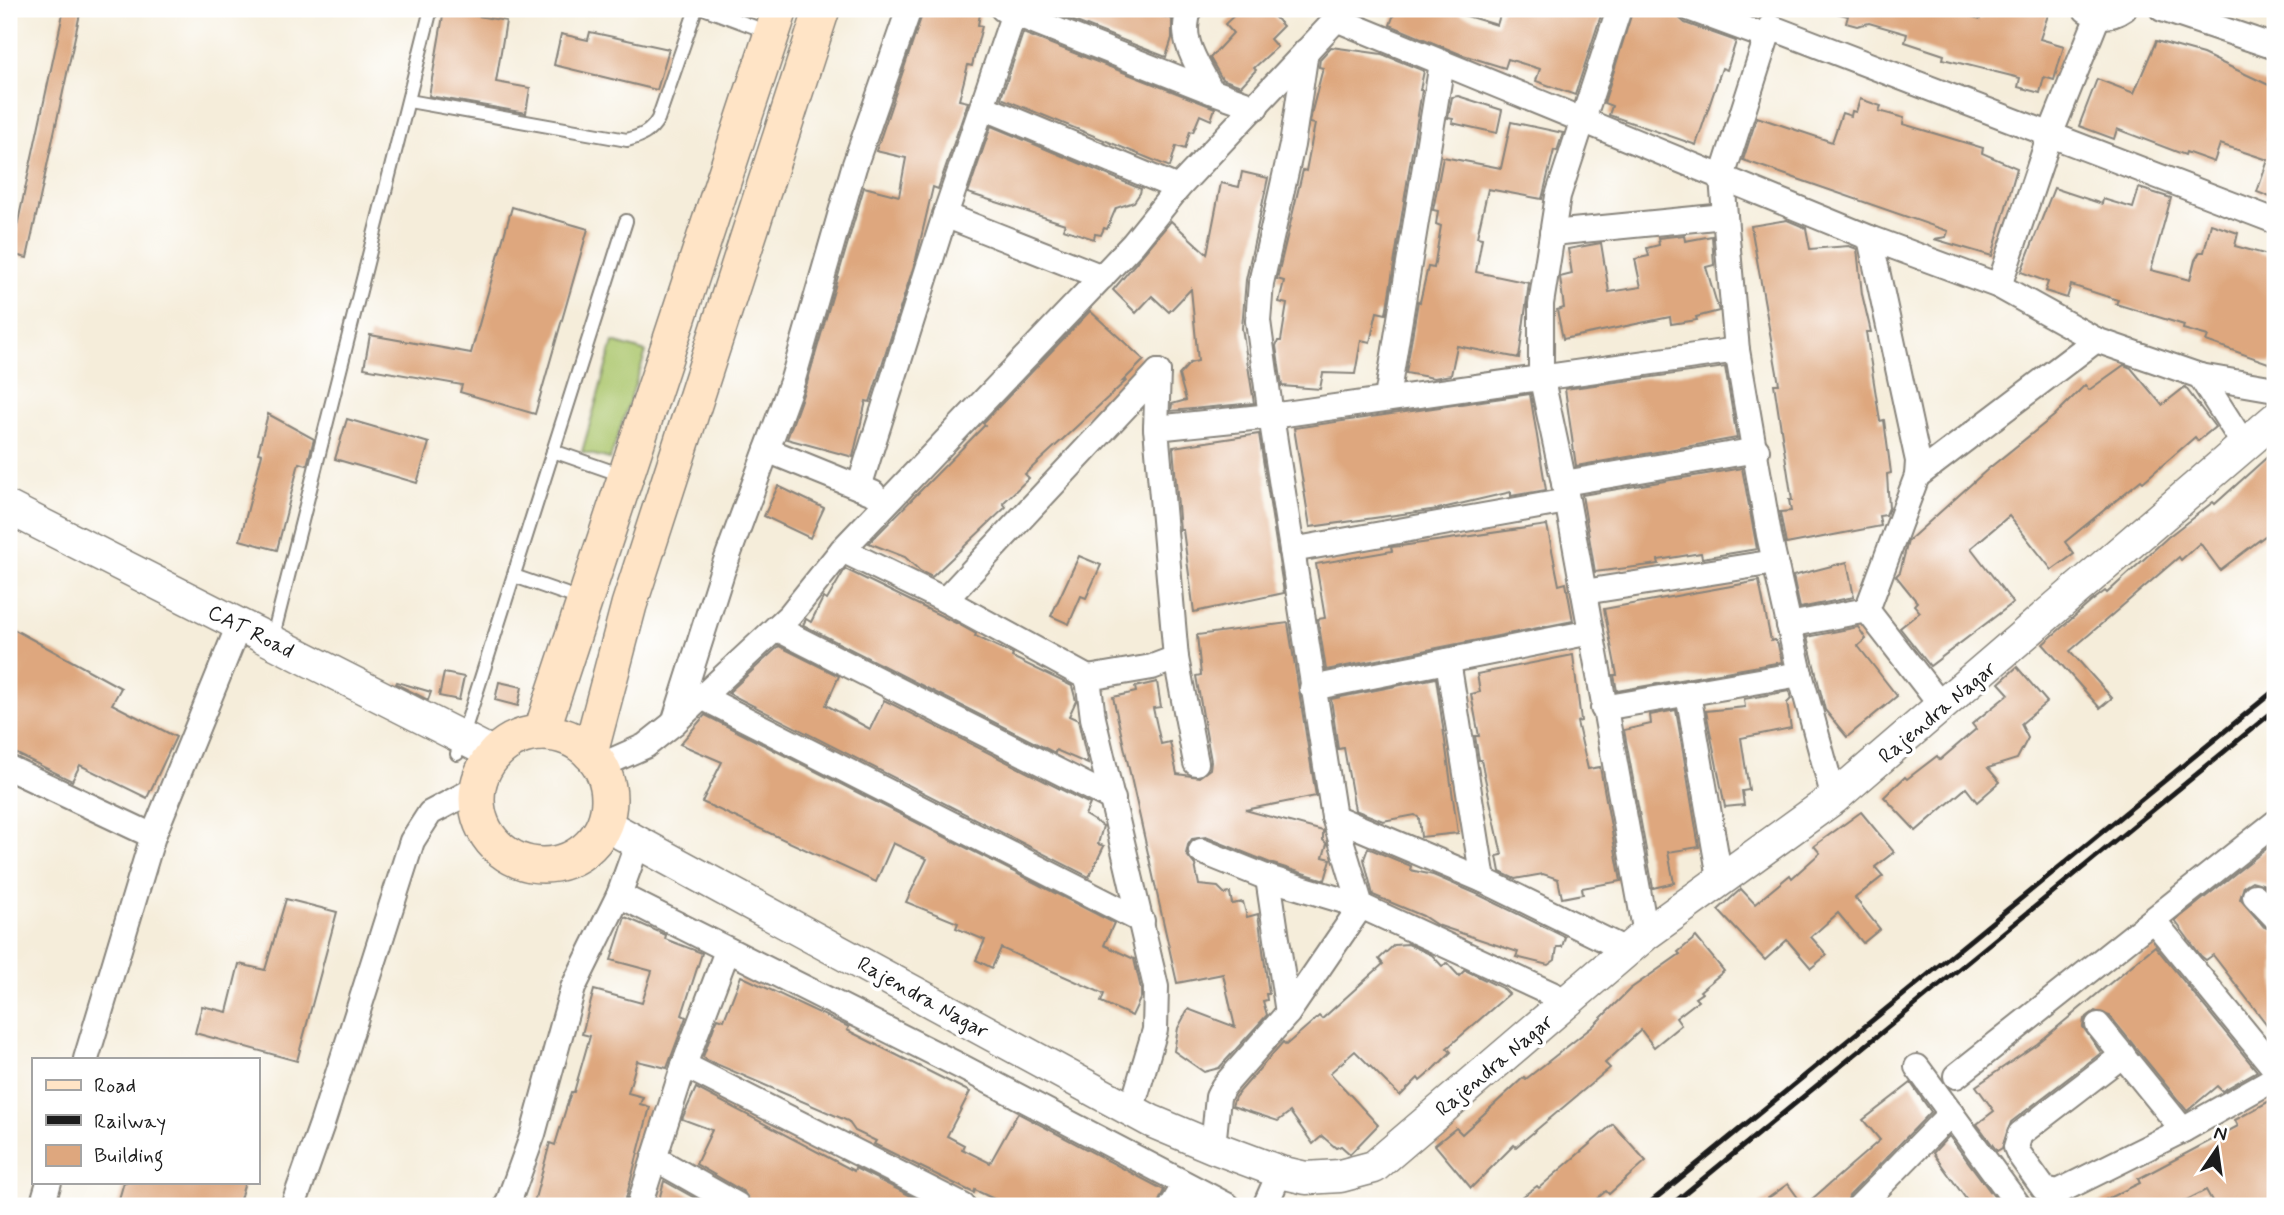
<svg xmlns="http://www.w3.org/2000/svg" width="2284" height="1215" viewBox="0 0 2284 1215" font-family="Mynerve,sans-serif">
	<rect width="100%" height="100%" fill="#fff"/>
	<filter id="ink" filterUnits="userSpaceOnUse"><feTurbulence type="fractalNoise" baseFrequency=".0143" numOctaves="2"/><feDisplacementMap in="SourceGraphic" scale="14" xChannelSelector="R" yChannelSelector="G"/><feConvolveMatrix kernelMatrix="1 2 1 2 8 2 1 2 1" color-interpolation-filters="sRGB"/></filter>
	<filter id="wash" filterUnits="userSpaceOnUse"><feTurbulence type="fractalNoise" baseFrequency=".00686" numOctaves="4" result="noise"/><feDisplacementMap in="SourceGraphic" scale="28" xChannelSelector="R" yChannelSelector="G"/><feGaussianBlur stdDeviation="1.57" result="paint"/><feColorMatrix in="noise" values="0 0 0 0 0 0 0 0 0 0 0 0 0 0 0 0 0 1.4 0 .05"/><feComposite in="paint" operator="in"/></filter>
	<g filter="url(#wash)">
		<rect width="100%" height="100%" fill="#f5edda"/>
		<path fill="#abc66c" stroke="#647144" stroke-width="2" d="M613,342L646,352L610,459L582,452Z"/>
		<g id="blocks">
			<g fill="#dea77e">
				<path d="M64,9H81L27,258L11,254Z"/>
				<path d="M924,9H981L978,25L982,26L972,66L968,65L959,100L968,102L938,189L933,187L916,259L870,402L866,401L853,457L787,439L807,383L864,187L899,196L906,158L876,151Z"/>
				<path d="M1043,9H1139L1172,19V38L1166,57Z"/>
				<path d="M1241,9H1267L1283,26L1270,39L1277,47L1254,68L1256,70L1241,86L1222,79L1210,58L1233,33L1225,24Z"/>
				<path d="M1396,9H1461L1460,14L1497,25L1502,9H1603L1575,95L1536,81L1540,69L1508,59L1505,68L1460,54L1390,25Z"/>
				<path d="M1633,9H1676L1679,18L1685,23L1736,41L1727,70L1722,68L1696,145L1609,115L1612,106L1604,103Z"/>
				<path d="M1838,9H1947L1980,19L1983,9H2050L2040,39L2064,46L2054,80L2044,77L2040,93L2018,87L2020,78L1943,59L1944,55L1905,42L1907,34L1869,23L1857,26L1846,23L1848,16L1837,13Z"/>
				<path d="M444,10L506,21L496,82L530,88L526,113L429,96Z"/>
				<path d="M590,32L669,49L657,90L554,65L561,34L588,40Z"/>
				<path d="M1023,33L1215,108L1211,120L1200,115L1193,132L1190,131L1185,149L1176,146L1170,167L1001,98Z"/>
				<path d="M2156,41L2203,54L2275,88V119L2271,137L2275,139V199L2257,192L2268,160L2220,144L2214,162L2186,152L2185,155L2117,129L2114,139L2079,126L2097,79L2134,93Z"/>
				<path d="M1331,47L1382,54L1424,71L1420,90H1422L1386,314L1377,312L1370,342L1361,340L1355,374L1323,373L1320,389L1282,386L1276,346L1278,341H1281L1287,304L1279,302L1284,281L1277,279L1303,170L1306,171L1315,124L1310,123L1312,111L1323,68L1319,67L1320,59Z"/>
				<path d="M1458,96L1502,110L1497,133L1452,123L1453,119L1448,118L1452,97Z"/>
				<path d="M1860,99L1881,106L1879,111L1904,118L1903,124L1983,148L1982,153L2017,168L1992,256L1934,239L1946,237L1948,231L1743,160L1757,117L1832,142L1842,113L1851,116L1852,111L1856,112Z"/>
				<path d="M1511,122L1563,133L1557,151L1554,150L1542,199L1488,189L1477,237L1482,238L1476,272L1529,283L1519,358L1457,346L1451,375L1434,378L1406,373L1418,301L1420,302L1428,267L1434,268L1441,226L1436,224L1438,211L1433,210L1443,157L1501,168Z"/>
				<path d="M991,126L1141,189L1140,193L1134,202L1116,208L1107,229L1104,228L1101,235L1095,234L1094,239L1063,229L1065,224L968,193Z"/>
				<path d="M1242,172L1268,178L1246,280L1242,328L1254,403L1171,411L1172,404L1186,400L1179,375L1190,363L1198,361L1191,289L1169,312L1152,296L1136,313L1113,290L1171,221L1207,254L1221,183L1239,187Z"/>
				<path d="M2054,188L2102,204L2103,199L2133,208L2139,188L2171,198L2151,270L2190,280L2195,260L2200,252H2204L2211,224L2238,233L2235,246L2275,257V351L2271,364L2206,341L2208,336L2183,329L2184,325L2116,304L2118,300L2071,285L2067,298L2045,291L2048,282L2021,272Z"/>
				<path d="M512,207L588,229L535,414L460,392L462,385L364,368L370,335L471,353Z"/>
				<path d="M1787,220L1806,228L1810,249L1849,246L1857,249L1862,294L1871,332H1866L1880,421L1884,420L1891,473L1887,474L1889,508L1886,515L1879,516L1881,526L1786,544L1780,512L1791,511L1789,500H1792L1774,384H1779L1751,226Z"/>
				<path d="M1684,235L1685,241L1712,236L1714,265L1706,267L1719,311L1696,317L1697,320L1671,324L1670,317L1563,339L1557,310L1564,308L1560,277L1572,274L1568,249L1601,243L1609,292L1641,287L1635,259L1649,256L1647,248L1659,245L1658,238Z"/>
				<path d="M1090,311L1144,360L1123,381L1127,380L1025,474L1029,478L1003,503L1006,507L932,577L920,571L905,557L869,543L985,425L983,423Z"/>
				<path d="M2124,365L2131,368L2162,405L2185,387L2215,427L2198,441L2195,437L2143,482L2141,480L2065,542L2074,554L2052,570L2009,516L1971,548L2013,603L1930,666L1900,628L1920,612L1914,605L1917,602L1896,576L1900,572L1908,541L1988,469L2054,416L2085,385L2089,390Z"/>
				<path d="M1725,367L1737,438L1576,466L1565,389Z"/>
				<path d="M1530,394L1546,490L1511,496V492L1438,509L1310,527L1294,428Z"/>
				<path d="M268,414L314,439L307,465L299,463L277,550L240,540L262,454L258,453Z"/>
				<path d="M347,419L429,443L417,483L335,459Z"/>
				<path d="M1259,434L1284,593L1194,612L1183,530H1180L1173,447Z"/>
				<path d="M2275,450V549L2265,536L2220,570L2200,543L2181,560L2179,557L2070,651L2112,698L2100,708L2043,644L2092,601L2105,591L2107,593L2168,537L2213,502L2215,504Z"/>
				<path d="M1742,468L1757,549L1702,558L1701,553L1658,560L1659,564L1595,572L1582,495Z"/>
				<path d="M778,486L824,508L810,538L764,516Z"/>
				<path d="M1547,525L1559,585L1566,583L1573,621L1326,670L1318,619L1325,618L1316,564L1392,551L1391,547L1401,546Z"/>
				<path d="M1079,556L1101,565L1086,598L1081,596L1069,624L1051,616Z"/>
				<path d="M1847,562L1854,597L1800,608L1793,576Z"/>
				<path d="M845,569L958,624L976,634L975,636L1013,654L1012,657L1072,686L1076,701L1069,716L1078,720L1088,764L1056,750L1055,753L803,625L806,619L811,622L823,598L827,600Z"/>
				<path d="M1759,581L1771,641L1775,640L1778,645L1782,662L1617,691L1614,675H1617L1604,609Z"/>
				<path d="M1288,623L1316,796L1245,810L1323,831V840L1327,844L1323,857L1331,859L1325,880L1273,864L1206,837L1192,839L1188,845L1186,854L1195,865L1199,885L1218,887L1225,894L1230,893L1232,904L1243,902L1247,917L1258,914L1269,994H1266L1267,1000L1263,1001L1267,1015L1219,1068L1204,1072L1174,1051L1178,1028L1188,1009L1235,1027L1223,974L1177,983L1113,697L1136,692L1135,687L1157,682L1161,707L1153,708L1161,744L1170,742L1177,774L1199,777L1210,769L1211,761L1196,676L1201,675L1197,635Z"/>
				<path d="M1858,627L1866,639L1858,646L1897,696L1847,737L1825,710L1807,637Z"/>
				<path d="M15,630L121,688L112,704L176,737L147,798L80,765L72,781L9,750V639Z"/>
				<path d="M779,646L839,676L826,705L870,729L884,700L1090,804L1085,815L1103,826L1098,844L1104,846L1089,877L728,693Z"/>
				<path d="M1573,655L1581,721L1577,722L1588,769L1600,767L1621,881L1582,888L1583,894L1562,898L1558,879L1543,874L1515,879L1500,872L1497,856L1502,855L1481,760H1479L1475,736H1479L1471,694L1480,692L1477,674Z"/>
				<path d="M2017,667L2047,702L2021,724L2028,738L2017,759L1988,768L2000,782L1977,802L1966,788L1916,831L1884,797L1905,777L1907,779L1937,756L1940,760L1976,729L1972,724L2009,694L1999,683Z"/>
				<path d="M444,673L464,677L459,700L439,696Z"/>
				<path d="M1436,678L1458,833L1421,837L1419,818L1415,815L1383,821L1355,810L1344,748L1338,749L1331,699Z"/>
				<path d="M397,682L431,692L428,700L396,684Z"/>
				<path d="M499,682L522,687L518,706L495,700Z"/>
				<path d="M1789,691L1791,699L1787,703L1791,728L1741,738L1749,790L1742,791L1744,805L1725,807L1706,711L1745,707L1744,699Z"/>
				<path d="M1676,710L1699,847L1668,852L1674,883L1653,888L1624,730L1651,724L1650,715Z"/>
				<path d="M705,715L1114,923L1104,945L1134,959L1141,989V997L1132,1016L1101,1002L1104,994L1001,948L992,968L976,960L985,940L956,928L958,923L906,902L927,859L893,843L876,882L702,802L722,762L680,744Z"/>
				<path d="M1861,812L1894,852L1875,867L1883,876L1855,898L1880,929L1863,943L1838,913L1811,937L1827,955L1811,968L1787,940L1765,960L1718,910L1741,889L1755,904L1790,875L1792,878L1820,853L1814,846Z"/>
				<path d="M2275,842V896L2265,885L2252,881L2244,886L2240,899L2264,927L2275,931V1035L2213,955L2206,960L2201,956L2175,921Z"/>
				<path d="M1368,848L1411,866L1410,870L1433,875L1477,894L1565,937L1562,947H1557L1555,960L1548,965L1516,957L1518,952L1437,925L1423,916L1373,895L1364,859Z"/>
				<path d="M286,899L337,912L297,1061L195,1033L202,1006L227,1012L239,964L265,970Z"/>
				<path d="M625,917L666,935L665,939L702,953L682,1015L686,1017L667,1068L637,1061L628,1093L643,1097L640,1104L650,1107L624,1206H533L550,1143L555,1145L571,1092H574L590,1036L582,1034L594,990L642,1003L652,971L611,960Z"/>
				<path d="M1696,937L1724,971L1700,991L1702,993L1695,998L1698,1001L1676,1018L1681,1025L1654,1047L1641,1030L1605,1063L1610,1068L1516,1147L1514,1145L1471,1188L1435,1145L1456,1128L1462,1134L1524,1077L1526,1079L1592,1027L1630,989L1680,954L1678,952Z"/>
				<path d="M1408,944L1432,955L1442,966L1447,963L1459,976L1465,970L1504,989L1509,994L1447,1048L1451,1052L1435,1068L1420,1081L1418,1078L1400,1096L1355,1051L1330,1073L1378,1125L1350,1154L1341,1146L1336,1148L1322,1136L1313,1144L1290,1112L1278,1121L1232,1106L1235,1097L1283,1042L1286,1045L1319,1016L1322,1019L1383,964L1379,959L1394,945Z"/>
				<path d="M2155,946L2257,1071L2222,1091L2217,1086L2187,1111L2110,1016L2095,1011L2084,1019L2083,1027L2101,1053L2011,1122L2002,1148L1997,1151L1977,1124L1994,1111L1976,1086L2037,1044Z"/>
				<path d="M741,976L849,1027L847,1030L970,1092L947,1136L964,1145L962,1149L990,1163L1018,1113L1164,1190L1157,1206H1009L975,1190L974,1193L874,1144L876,1141L855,1131L848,1121L707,1060L703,1057L715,1024L718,1018L724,1020Z"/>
				<path d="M1911,1083L1931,1112L1849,1196L1846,1206H1804L1880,1140L1863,1120Z"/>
				<path d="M696,1088L854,1171L855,1168L931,1206H752L744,1192L696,1164L712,1130L682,1119Z"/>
				<path d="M2275,1098V1196L2257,1206H2215L2206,1190L2175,1206H2092L2140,1183L2138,1179L2238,1126L2235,1120Z"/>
				<path d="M1613,1124L1646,1161L1609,1194L1606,1191L1588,1206H1510L1537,1186L1539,1188Z"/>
				<path d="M1949,1136L2001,1206H1971L1961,1192L1933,1153Z"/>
				<path d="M664,1181L709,1206H679L659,1200Z"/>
				<path d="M124,1182H245L238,1206H117Z"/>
				<path d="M1788,1184L1804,1206H1757Z"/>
			</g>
		</g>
	</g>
	<g filter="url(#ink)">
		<use href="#blocks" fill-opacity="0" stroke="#88847b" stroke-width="2"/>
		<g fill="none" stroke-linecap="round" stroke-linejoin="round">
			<g stroke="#88847b" stroke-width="16">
				<g id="service">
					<path d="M706,9L771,33"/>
					<path d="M409,101L627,140C641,136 650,133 658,119L696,9"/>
					<path d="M553,451L622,475"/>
					<path d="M514,576L583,600"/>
					<path d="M272,640L431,9"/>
					<path d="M457,754L626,221"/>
				</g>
			</g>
			<g stroke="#88847b" stroke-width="28">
				<g id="minor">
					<path d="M1003,9L1211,91"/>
					<path d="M1190,9C1177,39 1198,64 1211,91L1256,107"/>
					<path d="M1619,9L1558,196L1541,304V375L1564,483L1646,934"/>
					<path d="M1691,9L1767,37"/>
					<path d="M2162,9L2275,47"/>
					<path d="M2086,10C2099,18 2111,18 2124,9"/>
					<path d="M1336,19L1870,238L1918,461L1917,476L1867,610L1789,625"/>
					<path d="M1306,51L1292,145L1261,283L1258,321L1271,416L1737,350"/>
					<path d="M983,107L1178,188"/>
					<path d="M945,215L1102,277"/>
					<path d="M1552,233L1725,216"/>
					<path d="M1870,238L1999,286L2096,340L2200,376L2245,446"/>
					<path d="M1999,286L2050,135L2098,16"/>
					<path d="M2200,376L2275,389"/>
					<path d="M1387,398L1442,63"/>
					<path d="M1156,428L1158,372"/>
					<path d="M767,450L873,493"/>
					<path d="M1917,476L2096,340"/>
					<path d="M1564,483L1757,450"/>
					<path d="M859,487L945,215L1014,13"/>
					<path d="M842,550L945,600L1088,678"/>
					<path d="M1292,550L1567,501"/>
					<path d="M1584,592L1775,562"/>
					<path d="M945,600L1158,372"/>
					<path d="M1867,610L1943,708"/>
					<path d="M776,628L1113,799"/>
					<path d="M1176,658L1196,763"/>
					<path d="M1448,661L1483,880L1628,951"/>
					<path d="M1312,688L1591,632"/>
					<path d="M1688,693L1720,878"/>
					<path d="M702,697L1142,921"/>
					<path d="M1603,708L1800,674"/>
					<path d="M674,723L722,572L793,379L854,167L909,9"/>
					<path d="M600,766L645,746L674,723L790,615L842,550L1133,244L1178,188L1346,9"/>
					<path d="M9,768L153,836"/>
					<path d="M1834,798L1800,674L1769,535L1737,350L1725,216L1722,177L1770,27L2275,221"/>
					<path d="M1334,817L1483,880"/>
					<path d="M1201,851L1268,878"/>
					<path d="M619,895L962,1067L1228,1206"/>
					<path d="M2255,896L2275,917"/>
					<path d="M2154,921L2275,1069"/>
					<path d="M1288,1013L1268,878L1361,906L1569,1002"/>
					<path d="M2098,1025L2183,1130"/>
					<path d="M2123,1055L2020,1134L2016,1147L2019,1154L2044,1189L2058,1192L2183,1130L2275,1078"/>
					<path d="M86,1059L153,836L239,625"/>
					<path d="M684,1065L727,951"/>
					<path d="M1917,1067L2019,1206"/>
					<path d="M1956,1076L2275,823"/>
					<path d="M1131,1111L1155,1030L1156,987L1093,718L1088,678L1152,667L1176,658L1156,428L1271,416L1334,817L1361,906L1288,1013L1223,1087L1218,1097L1213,1147"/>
					<path d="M654,1158L737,1205"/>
					<path d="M42,1206L49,1182"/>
					<path d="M293,1206L322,1124L412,841L430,813L477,788"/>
					<path d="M507,1206L533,1134L573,988L619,895L638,842"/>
					<path d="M639,1206L684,1065L963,1206"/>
					<path d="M1172,1206L1185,1184"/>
					<path d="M1265,1206L1280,1172"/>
					<path d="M1860,1206L1951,1113"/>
				</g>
			</g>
			<g stroke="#88847b" stroke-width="35">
				<g id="tertiary">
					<path d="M9,508L494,754"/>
					<path d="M604,824L1151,1121L1213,1147L1280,1172L1306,1178L1340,1176L1374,1167L1646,934L1834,798L2275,419"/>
				</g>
			</g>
			<g stroke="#88847b" stroke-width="38">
				<g id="secondary">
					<path d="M541,733L780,9"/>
					<circle cx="543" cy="799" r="66"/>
					<path d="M590,753L629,605L822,9"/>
				</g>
			</g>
			<use href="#service" stroke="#fff" stroke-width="12"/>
			<use href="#minor" stroke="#fff" stroke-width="24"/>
			<use href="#tertiary" stroke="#fff" stroke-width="32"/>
			<use href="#secondary" stroke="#ffe4c6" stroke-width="35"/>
			<g stroke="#1c1c1c" stroke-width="5">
				<path d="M1646,1206L2275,690"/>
				<path d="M1670,1206L2275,710"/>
			</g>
		</g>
	</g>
	<g text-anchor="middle" stroke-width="7" stroke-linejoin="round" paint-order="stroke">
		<g font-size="21" fill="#1c1c1c" stroke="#fff">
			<text transform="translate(251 631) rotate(27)" y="7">CAT Road</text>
			<text transform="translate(1937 712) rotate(-40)" y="7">Rajendra Nagar</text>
			<text transform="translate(923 997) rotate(29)" y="7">Rajendra Nagar</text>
			<text transform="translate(1494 1065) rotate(-40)" y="7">Rajendra Nagar</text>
		</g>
	</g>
	<rect width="2284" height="1215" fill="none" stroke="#fff" stroke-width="35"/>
	<rect x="32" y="1058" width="228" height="126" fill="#ffffff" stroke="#a4a4a4" stroke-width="2"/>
	<rect x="46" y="1080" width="35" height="10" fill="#ffe4c6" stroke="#a4a4a4" stroke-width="2"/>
	<text x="94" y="1092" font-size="21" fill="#1c1c1c">Road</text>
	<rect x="46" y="1115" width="35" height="10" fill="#1c1c1c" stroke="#a4a4a4" stroke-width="2"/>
	<text x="94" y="1128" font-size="21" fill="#1c1c1c">Railway</text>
	<rect x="46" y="1145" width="35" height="21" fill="#dea77e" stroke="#a4a4a4" stroke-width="2"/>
	<text x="94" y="1162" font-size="21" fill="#1c1c1c">Building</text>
	<g transform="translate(2217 1149) rotate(13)" stroke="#ffffff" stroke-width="5" paint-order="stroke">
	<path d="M0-5L12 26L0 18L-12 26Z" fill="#1c1c1c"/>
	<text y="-10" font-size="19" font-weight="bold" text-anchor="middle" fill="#1c1c1c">N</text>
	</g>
</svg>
